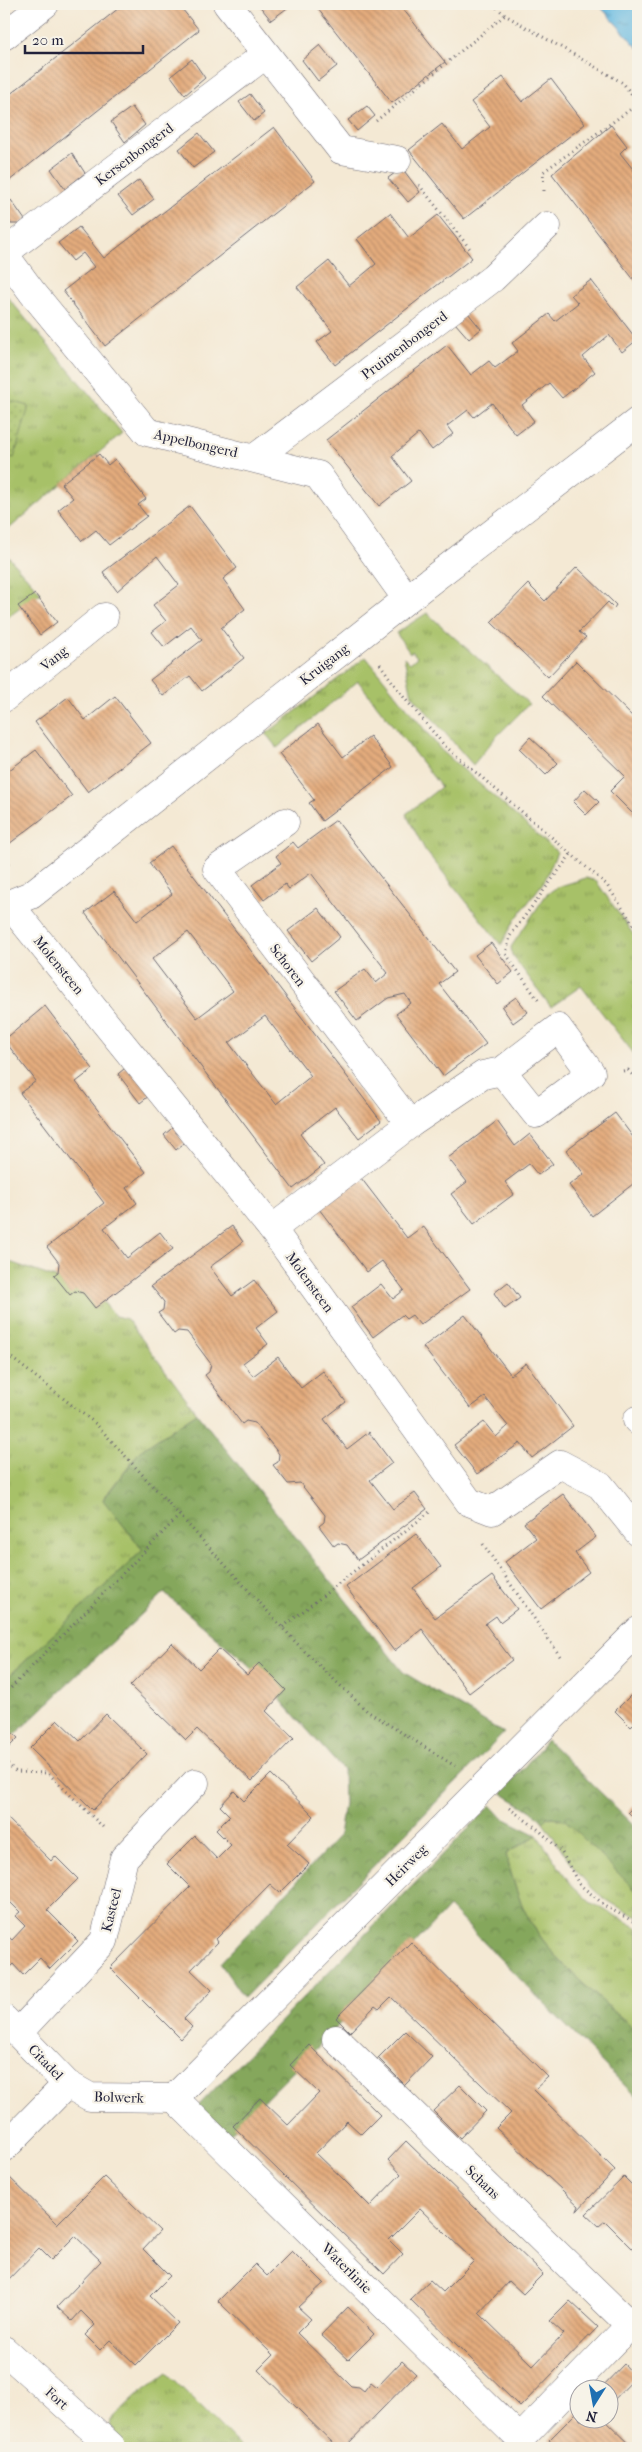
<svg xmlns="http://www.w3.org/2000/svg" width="642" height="2452" viewBox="0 0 642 2452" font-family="'IM FELL French Canon',serif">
	<defs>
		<pattern id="grass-tufts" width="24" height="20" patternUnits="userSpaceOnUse" patternTransform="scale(1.25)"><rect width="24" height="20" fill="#a7c168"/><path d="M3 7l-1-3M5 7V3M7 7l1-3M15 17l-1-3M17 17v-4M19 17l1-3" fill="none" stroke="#889c57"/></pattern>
		<pattern id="forest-crowns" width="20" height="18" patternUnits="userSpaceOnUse" patternTransform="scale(1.25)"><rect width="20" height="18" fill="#85a75c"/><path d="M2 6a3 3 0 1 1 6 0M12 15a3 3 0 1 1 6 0" fill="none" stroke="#6c884d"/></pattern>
		<pattern id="park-dots" width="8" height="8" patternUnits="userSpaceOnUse" patternTransform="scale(1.25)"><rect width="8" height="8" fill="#a7c168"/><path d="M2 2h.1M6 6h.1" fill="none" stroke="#889c57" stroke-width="1.8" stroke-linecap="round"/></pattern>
		<pattern id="water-ripples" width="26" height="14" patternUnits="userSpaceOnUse" patternTransform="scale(1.25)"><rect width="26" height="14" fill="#65b9e1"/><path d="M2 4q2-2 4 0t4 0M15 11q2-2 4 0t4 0" fill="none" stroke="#5396b8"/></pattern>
		<pattern id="building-back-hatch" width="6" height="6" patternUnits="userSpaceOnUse" patternTransform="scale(1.25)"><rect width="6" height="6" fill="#e4ac7d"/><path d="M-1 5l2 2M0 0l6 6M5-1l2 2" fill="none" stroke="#b88c68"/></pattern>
	</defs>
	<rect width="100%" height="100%" fill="#f7f3e8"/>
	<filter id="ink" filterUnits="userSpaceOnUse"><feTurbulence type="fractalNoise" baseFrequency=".02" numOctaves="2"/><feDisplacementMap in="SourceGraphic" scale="10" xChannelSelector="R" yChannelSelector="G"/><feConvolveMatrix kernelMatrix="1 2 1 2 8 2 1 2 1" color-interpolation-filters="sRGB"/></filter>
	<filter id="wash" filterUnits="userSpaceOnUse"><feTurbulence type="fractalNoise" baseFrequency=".0096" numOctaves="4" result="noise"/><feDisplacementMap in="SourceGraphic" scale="20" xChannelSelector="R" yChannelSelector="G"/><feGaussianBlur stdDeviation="1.12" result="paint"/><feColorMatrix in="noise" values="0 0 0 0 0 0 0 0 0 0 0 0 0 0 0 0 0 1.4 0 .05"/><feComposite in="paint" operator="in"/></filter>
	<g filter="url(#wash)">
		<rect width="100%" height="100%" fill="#f4e9d4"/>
		<g fill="url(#grass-tufts)" stroke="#647252">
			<path d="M4,293L122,433L4,533Z"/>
			<path d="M4,552L41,593L4,620Z"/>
			<path d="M427,613L529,704L495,738L473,765L412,695L404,657L410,663L417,657L412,651L410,653L396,633Z"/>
			<path d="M366,657L441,750L557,852L545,880L515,920L501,945L425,850L406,814L441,787L358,681L277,748L266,734Z"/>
			<path d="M586,878L596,881L638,941V1059L581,986L551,1007L512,955L511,947L546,895L557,887Z"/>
			<path d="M4,1260L95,1292L115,1316L127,1319L197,1413L140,1451L103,1499L143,1550L4,1681Z"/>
			<path d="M546,1817L565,1820L638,1893V1917C622,1909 605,1901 592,1888C573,1870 559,1844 543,1822Z"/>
			<path d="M537,1835L570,1883L590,1902L638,1928V2029H633C598,1997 559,1966 533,1926C519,1905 512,1878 506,1854Z"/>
			<path d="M167,2373L242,2448H108L111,2420L136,2396Z"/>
		</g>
		<g fill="url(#forest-crowns)" stroke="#54644c">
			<path d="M197,1413L403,1672L504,1733L244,1998L220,1963L339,1836L344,1803L343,1770L251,1667L164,1593L4,1745V1681L143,1550L103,1500L140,1451Z"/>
			<path d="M547,1740L638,1829V1893L565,1820L547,1817L543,1822C535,1810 515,1803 502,1793Z"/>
			<path d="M491,1805L503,1818L537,1835L506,1854C512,1879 520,1905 533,1926C559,1966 598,1997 633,2028L638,2029V2099L449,1907L316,2049L226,2138L196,2108Z"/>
		</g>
		<path fill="url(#park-dots)" stroke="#647252" d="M4,399L29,406L14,458L4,455Z"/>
		<path fill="url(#water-ripples)" stroke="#446e8e" d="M598,4H638V48Z"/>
		<g id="blocks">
			<g fill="url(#building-back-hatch)" fill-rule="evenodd">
				<path d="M124,4H178L199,30L4,185V99Z"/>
				<path d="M258,4H288L290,6L271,20Z"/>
				<path d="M314,4H399L445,62L392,103Z"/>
				<path d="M320,45L337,66L318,81L302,60Z"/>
				<path d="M192,59L205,78L185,95L171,76Z"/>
				<path d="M503,77L522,102L551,79L585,124L464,219L409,150L442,124L462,149L490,127L471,102Z"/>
				<path d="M250,94L264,113L254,121L239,102Z"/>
				<path d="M367,106L375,116L357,131L348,120Z"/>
				<path d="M132,107L145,125L125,142L111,122Z"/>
				<path d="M611,125L627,146L620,153L637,174L638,173V285L552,174Z"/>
				<path d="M274,127L315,181L105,346L63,291L94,267L83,253L73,261L58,243L79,227L104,258Z"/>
				<path d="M199,133L214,152L193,168L179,149Z"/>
				<path d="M72,153L85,173L65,189L51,169Z"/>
				<path d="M402,168L420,192L408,202L388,178Z"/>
				<path d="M139,180L154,199L133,215L118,196Z"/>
				<path d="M11,200L25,220L19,224H11L4,214V206Z"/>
				<path d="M390,213L409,238L438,215L472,258L335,365L317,342L332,331L297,287L329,261L349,286L376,264L357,239Z"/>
				<path d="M591,280L637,340L622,352L609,335L583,357L595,372L576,387L562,398L549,383L522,405L534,421L516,435L492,403L474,417L468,410L447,426L453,434L432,450L419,433L392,456L411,481L379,506L326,440L447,345L471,375L489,361L495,368L518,351L512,343L549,314L555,321L578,303L571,295Z"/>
				<path d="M468,313L481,329L469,339L455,323Z"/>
				<path d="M99,454L108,465L115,459L146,499L138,505L147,516L109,545L96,530L82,541L58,510L73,498L61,484Z"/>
				<path d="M190,506L237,568L223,579L245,609L221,628L244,658L202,691L190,676L163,696L150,680L202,640L191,626L164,647L152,632L166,621L153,605L179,585L157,556L117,591L103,572Z"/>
				<path d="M577,567L616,605L614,608L608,602L579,632L586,637L548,677L491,622L528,584L545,601Z"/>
				<path d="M35,594L57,622L40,635L18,606Z"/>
				<path d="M576,661L638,722V819L610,791L625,776L543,696Z"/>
				<path d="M115,696L151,743L88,792L35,722L68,697L85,720Z"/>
				<path d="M318,724L343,757L370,736L393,767L322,821L309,803L314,800L279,754Z"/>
				<path d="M530,737L558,763L546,775L519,749Z"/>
				<path d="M36,750L72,796L9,844L4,837V774Z"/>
				<path d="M585,789L599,802L586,815L573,802Z"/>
				<path d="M336,820L455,972L439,984L486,1044L443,1076L396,1014L411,1003L405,994L388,998L357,1021L334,991L365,969L376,983L388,973L311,873L289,889L285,884L264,900L252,885L281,863L276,856L293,842L298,848Z"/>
				<path d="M171,846L381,1121L359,1138L335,1107L300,1134L324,1165L293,1189L85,913L114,891L137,921L172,894L149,863ZM188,932L233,991L197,1018L152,959ZM265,1016L311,1076L276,1104L229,1043Z"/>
				<path d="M318,908L340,937L311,961L288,931Z"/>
				<path d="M491,943L513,972L498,984L475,955Z"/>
				<path d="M516,997L528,1012L513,1023L502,1007Z"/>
				<path d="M45,1006L93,1069L76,1082L146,1172L126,1188L137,1203L104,1228L127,1258L160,1232L173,1249L95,1308L83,1293L75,1291L70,1295L54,1275L58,1272L59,1263L47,1247L104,1203L20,1093L36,1081L4,1040Z"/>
				<path d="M131,1063L154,1092L140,1103L118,1074Z"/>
				<path d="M615,1113L633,1137L638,1133V1180L592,1216L569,1185L584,1174L566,1150Z"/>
				<path d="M497,1121L515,1146L530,1134L553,1164L538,1175L529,1164L505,1182L514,1194L474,1224L451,1194L467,1182L448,1158Z"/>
				<path d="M178,1123L190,1138L176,1150L164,1135Z"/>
				<path d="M361,1178L407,1238L423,1226L470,1289L420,1325L412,1315L406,1319L402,1315L373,1337L351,1307L381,1284L393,1299L404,1290L382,1261L367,1272L319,1209Z"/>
				<path d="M232,1226L243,1242L210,1267L232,1296L254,1280L278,1311L256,1328L268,1344L243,1363L253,1376L278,1357L301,1388L323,1371L346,1402L324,1419L347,1449L369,1432L392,1463L370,1480L381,1494L393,1509L415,1493L427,1509L358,1560L347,1545L338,1543L334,1546L319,1526L324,1522L325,1515L300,1483L288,1484L273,1465L278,1462L279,1454L255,1423L246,1421L242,1424L205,1375L209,1372L211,1364L187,1332L178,1331L174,1334L158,1313L163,1310L164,1302L151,1286Z"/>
				<path d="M508,1282L520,1298L505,1309L494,1293Z"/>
				<path d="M465,1315L511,1375L526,1363L573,1426L532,1458L520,1443L477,1474L454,1445L484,1422L496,1437L508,1426L485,1397L470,1408L423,1347Z"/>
				<path d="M563,1494L596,1537L575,1553L589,1572L541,1609L505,1562L536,1538L524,1523Z"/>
				<path d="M416,1534L441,1567L413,1588L435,1618L492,1576L517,1609L500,1622L496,1616L485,1624L512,1660L469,1693L422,1629L394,1651L346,1587Z"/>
				<path d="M172,1643L199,1669L219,1649L247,1675L259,1663L286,1690L266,1711L294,1738L252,1781L197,1729L186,1740L130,1686Z"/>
				<path d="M632,1694L638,1699V1720L631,1727L615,1711Z"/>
				<path d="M106,1714L147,1754L93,1810L30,1748L58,1720L80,1741Z"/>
				<path d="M4,1725L18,1738L4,1752Z"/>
				<path d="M271,1774L314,1816L287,1844L309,1864L280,1893L270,1884L216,1939L218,1942L191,1970L212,1990L184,2019L192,2027L181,2039L110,1968L190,1887L167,1864L195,1836L217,1859L231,1845L216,1830L230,1816L220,1806L234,1791L244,1801Z"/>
				<path d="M638,1802V1822L628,1812Z"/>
				<path d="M4,1815L51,1861L55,1856L78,1879L47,1910L78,1941L50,1969L40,1958L23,1975L13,1964L4,1973V1933L12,1940L25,1926L15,1916L20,1912L10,1902L4,1908Z"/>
				<path d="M411,1942L548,2077L534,2090L615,2170L577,2211L579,2206L496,2128L511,2113L391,1997L379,2009L375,2006L350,2032L336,2018Z"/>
				<path d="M405,2031L432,2057L405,2085L378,2058Z"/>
				<path d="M309,2045L380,2115L361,2134L347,2121L316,2153L343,2179L370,2206L401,2174L388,2160L406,2141L543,2274L523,2294L509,2281L479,2313L533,2366L564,2334L550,2321L570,2301L598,2327L520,2407L410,2299L430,2280L443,2292L474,2261L420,2209L389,2240L403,2254L384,2274L233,2126L260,2098L288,2125L319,2093L290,2065Z"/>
				<path d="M460,2085L486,2111L460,2138L433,2111Z"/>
				<path d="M4,2172L57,2224L104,2177L160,2231L143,2249L170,2276L150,2296L178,2323L136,2365L110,2340L100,2350L85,2335L95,2325L81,2311L72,2321L57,2307L101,2261L75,2236L51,2260L39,2248L4,2284V2254L6,2252L4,2250Z"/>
				<path d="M624,2177L638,2191V2254L605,2221L599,2226L586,2214Z"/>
				<path d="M292,2251L324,2283L298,2307L311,2319L297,2333L351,2386L359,2387L364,2391L371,2382L377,2387L402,2361L416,2374L344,2448H338L258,2370L273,2355L218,2301L255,2264L267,2276Z"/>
				<path d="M348,2307L374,2334L348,2360L321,2335Z"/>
				<path d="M624,2364L636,2377L610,2404V2390H599Z"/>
				<path d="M580,2409V2420H605L634,2448H558L549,2440Z"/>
			</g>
		</g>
	</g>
	<g filter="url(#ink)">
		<use href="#blocks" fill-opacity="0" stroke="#6c6871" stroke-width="1"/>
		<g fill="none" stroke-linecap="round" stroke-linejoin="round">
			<g stroke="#6c6871" stroke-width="29">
				<g id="street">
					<path d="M227,4L341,150L397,160"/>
					<path d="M4,36L45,4"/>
					<path d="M4,253L265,55"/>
					<path d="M4,254L32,292L147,432L318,475L407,599"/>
					<path d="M256,457L493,278L547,226"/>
					<path d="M4,698L104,617"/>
					<path d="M285,822L217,869L410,1124"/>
					<path d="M9,904L272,1229L469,1502L492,1511L560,1464L600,1485L638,1532"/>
					<path d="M9,904L31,895L407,599L638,421"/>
					<path d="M272,1229L410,1124L483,1075L502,1071L558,1028L591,1073L536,1114L502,1071"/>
					<path d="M637,1420L638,1421"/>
					<path d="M4,2019L67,2084L90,2097L174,2098"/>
					<path d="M18,2033L104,1941L124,1858L195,1783"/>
					<path d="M336,2039L630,2325"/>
					<path d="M174,2098L638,1631"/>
					<path d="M174,2098L520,2439"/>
					<path d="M4,2148L67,2084"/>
					<path d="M4,2350L111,2446"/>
					<path d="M520,2439L638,2317"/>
				</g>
			</g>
			<g stroke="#6c6871" stroke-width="3" stroke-dasharray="1 4" stroke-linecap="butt">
				<path d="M493,4L505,15L623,83L638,103"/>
				<path d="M376,121L505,15"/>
				<path d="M419,185L471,250"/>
				<path d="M544,191L543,172L638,104"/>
				<path d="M380,664L401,694L444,745L606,884L638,931"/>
				<path d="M4,862L13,864"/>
				<path d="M538,1000L506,954L510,936L571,854"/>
				<path d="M623,1071L628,1070L638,1081"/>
				<path d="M4,1352L96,1424L303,1650L367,1711L455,1766"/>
				<path d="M483,1544L562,1659"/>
				<path d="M283,1627L432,1510"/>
				<path d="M4,1695L179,1516"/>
				<path d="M4,1760L16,1772L48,1773L105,1829"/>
				<path d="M509,1808L539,1830L561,1851L579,1884L607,1907L638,1924"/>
			</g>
			<use href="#street" stroke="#fff" stroke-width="28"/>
		</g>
	</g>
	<g text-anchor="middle" stroke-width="4.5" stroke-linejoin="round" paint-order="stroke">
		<g font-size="14" fill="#22223b" stroke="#f7f3e8">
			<text transform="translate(134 154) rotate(-37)" y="5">Kersenbongerd</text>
			<text transform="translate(404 345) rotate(-37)" y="5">Pruimenbongerd</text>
			<text transform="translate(196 443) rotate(13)" y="5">Appelbongerd</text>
			<text transform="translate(54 658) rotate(-39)" y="5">Vang</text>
			<text transform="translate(324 664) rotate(-38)" y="5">Kruigang</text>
			<text transform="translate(59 965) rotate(51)" y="5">Molensteen</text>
			<text transform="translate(288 965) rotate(53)" y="5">Schoren</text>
			<text transform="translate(310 1282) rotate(54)" y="5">Molensteen</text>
			<text transform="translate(406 1865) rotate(-45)" y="5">Heirweg</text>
			<text transform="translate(111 1910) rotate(-76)" y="5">Kasteel</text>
			<text transform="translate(46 2062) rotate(46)" y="5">Citadel</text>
			<text transform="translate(119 2097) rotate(2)" y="5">Bolwerk</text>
			<text transform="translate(483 2182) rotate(44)" y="5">Schans</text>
			<text transform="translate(347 2268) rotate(45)" y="5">Waterlinie</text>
			<text transform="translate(57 2398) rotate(42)" y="5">Fort</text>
		</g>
	</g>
	<rect width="642" height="2452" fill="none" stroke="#f7f3e8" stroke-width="20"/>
	<g transform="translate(594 2404) rotate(191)"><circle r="24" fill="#f7f3e8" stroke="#a29fa3"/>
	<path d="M0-4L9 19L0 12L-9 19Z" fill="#1f6fb2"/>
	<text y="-8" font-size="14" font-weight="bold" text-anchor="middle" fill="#22223b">N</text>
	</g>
	<path d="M25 45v8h118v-8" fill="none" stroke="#22223b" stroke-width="2.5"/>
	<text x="32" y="45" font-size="15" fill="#22223b" stroke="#f7f3e8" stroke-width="4" paint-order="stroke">20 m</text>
</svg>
